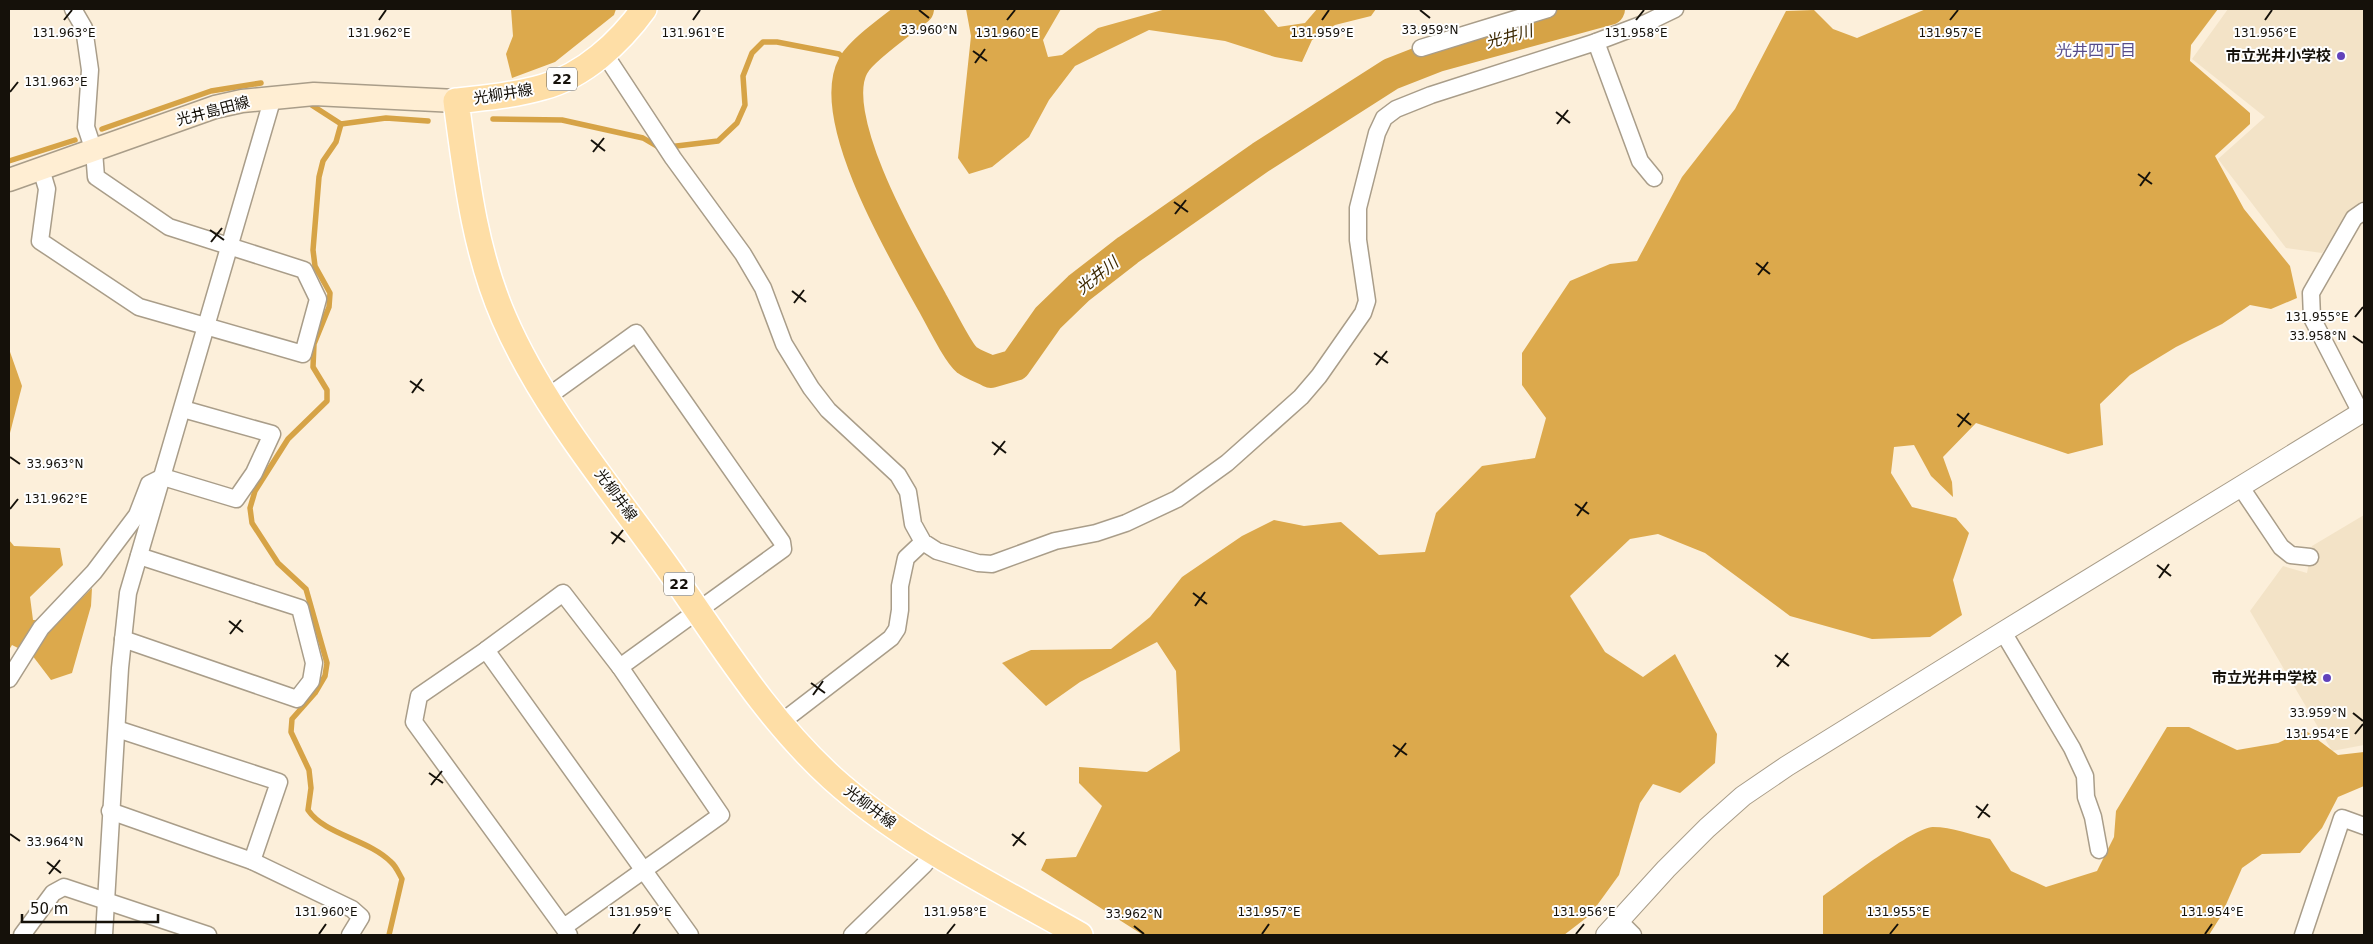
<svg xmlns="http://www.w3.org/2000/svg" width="2373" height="944" viewBox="0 0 2373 944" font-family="'DejaVu Sans','Noto Sans JP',sans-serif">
	<rect width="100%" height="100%" fill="#fcefda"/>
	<g fill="#f3e3c7">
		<path d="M2228,9H2364V214L2354,209L2322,253L2286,248L2218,159L2265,117L2192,59Z"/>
		<path d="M2364,515V745L2332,751L2250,611L2283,566L2307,573L2312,546Z"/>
	</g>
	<g fill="#dca94c">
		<path d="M511,9H616L614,15L555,62L512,78L506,54L513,36Z"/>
		<path d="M966,9H1061L1043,40L1048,57L1062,55L1098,28L1166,9H1263L1278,27L1305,23L1317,9H1376L1371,16L1335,25L1312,40L1302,62L1275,57L1225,41L1149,30L1075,66L1049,100L1029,137L992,167L969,174L958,158L971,36Z"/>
		<path d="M1926,9H2218L2191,45L2190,61L2250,113V124L2215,156L2244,209L2290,266L2297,298L2271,309L2250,305L2222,324L2176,347L2130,375L2100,404L2103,445L2068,454L1976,423L1943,457L1952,482L1953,497L1931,476L1914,445L1894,447L1891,473L1912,507L1956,518L1969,533L1953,580L1962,615L1930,637L1872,639L1790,616L1705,553L1658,534L1630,539L1570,596L1605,652L1643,677L1675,654L1717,734L1715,763L1680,793L1653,784L1640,803L1619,875L1590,915L1564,935H1143L1041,870L1046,859L1076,857L1102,806L1079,783V767L1147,772L1180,751L1176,671L1157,642L1080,682L1046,706L1002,663L1031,650L1111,649L1150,617L1182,577L1242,536L1274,520L1304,526L1341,522L1379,555L1425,552L1436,513L1482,466L1535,458L1546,418L1522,385V353L1570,281L1610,264L1637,261L1682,177L1735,109L1786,11L1814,10L1833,29L1857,38Z"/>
		<path d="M9,349L22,386L9,437Z"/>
		<path d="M9,540L14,546L60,548L63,565L30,597L33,620L59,621L92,588L91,606L72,673L51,680L32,655L12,645L9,650Z"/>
		<path d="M2167,727H2189L2237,750L2278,743L2305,730L2338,755L2364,752V786L2338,797L2322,828L2300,853L2262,854L2242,868L2221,916L2209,935H1823V896C1842,883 1916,826 1933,827C1952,827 1972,835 1990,839L2011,871L2046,887L2097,871L2114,837L2116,811Z"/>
	</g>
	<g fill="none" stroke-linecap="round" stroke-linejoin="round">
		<g stroke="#d6a346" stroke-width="5.5">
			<path d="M310,104L341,124L386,118L428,121"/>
			<path d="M493,119L562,120L643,138L660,148L718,141L737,123L745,105L743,76L752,53L763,42H777L839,54L853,66"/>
			<path d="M341,124L336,142L323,161L319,177L313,250L315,266L330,293L329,307L314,344L313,367L327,390V401L288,439L255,491L250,508L252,523L278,563L306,589L327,663L325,676L315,693L292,719L291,732L309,770L311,788L308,810C325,835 368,839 391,862C396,866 399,874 402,879L389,935"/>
			<path d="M102,129L211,91L261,83"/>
			<path d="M9,161L75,140"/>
		</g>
		<path stroke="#d6a346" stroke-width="32" d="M918,9C903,21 861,50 853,66C825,118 906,255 932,302C939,314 958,353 967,360C974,365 984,368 991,372L1015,365L1048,318L1079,288L1128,250L1261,157L1391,74L1437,56L1609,9"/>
		<g stroke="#a99d89" stroke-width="19">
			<g id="minor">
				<path d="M1596,42L1640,161L1654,178"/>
				<path d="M1421,48L1548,9"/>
				<path d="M604,53L673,158L743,254L763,288L784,344L811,388L828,410L898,475L908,492L913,524L923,542L937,551L978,563L992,564L1055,541L1096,533L1126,523L1177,499L1227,463L1301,397L1319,376L1363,313L1367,301L1358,240V208L1377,133L1384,118L1396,109L1431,95L1596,42L1646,23L1675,9"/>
				<path d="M41,169L47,189L40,241L139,307L303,354L318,299L304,270L169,227L96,177L94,151L86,127L90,70L84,28L73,9"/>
				<path d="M546,398L636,333L782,542L783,549L620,667"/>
				<path d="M2361,413L2312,318L2311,293L2354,218L2364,211"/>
				<path d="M2240,486L2281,547L2291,555L2310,557"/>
				<path d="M2003,632L2072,748L2085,776L2086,797L2093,817L2099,850"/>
				<path d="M123,639L297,699L311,681L314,663L300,608L139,556"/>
				<path d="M486,650L690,935"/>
				<path d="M9,679L41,628L94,572L137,515L149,484L163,477L236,499L254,473L272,434L183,409"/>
				<path d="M779,724L891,638L897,629L900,610V586L906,558L923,542"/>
				<path d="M117,729L279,782L252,861"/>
				<path d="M110,811L252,861L352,909L361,917L350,935"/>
				<path d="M1619,921L1633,935"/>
				<path d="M564,927L721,815L620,667L563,593L486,650L419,696L414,722L569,935"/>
				<path d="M22,935L53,893L64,887L208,935"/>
				<path d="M104,935L120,668L128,593L273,97"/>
				<path d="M852,935L924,865L935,851"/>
				<path d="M2303,935L2342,818L2364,826"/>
			</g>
		</g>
		<g stroke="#a99d89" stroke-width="22">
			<path id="tertiary" d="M1606,935L1666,869L1707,828L1743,796L1787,766L2003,632L2364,411"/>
		</g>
		<g stroke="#a99d89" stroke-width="25">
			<path id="secondary" d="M9,180L215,107L242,101L314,94L456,101"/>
		</g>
		<g stroke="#fff" stroke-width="28">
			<path id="primary" d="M644,9C620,42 584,76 543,87C515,95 485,98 456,101C466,175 474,249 504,318C542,406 609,486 665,564C718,638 764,716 832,778C904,843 996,887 1080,935"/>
		</g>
		<use href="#minor" stroke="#fff" stroke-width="16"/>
		<use href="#tertiary" stroke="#fff" stroke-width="20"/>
		<use href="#secondary" stroke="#ffeed3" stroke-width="22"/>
		<use href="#primary" stroke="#fedea6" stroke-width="25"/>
	</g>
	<path fill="none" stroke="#15110a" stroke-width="2" d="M919,10L929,18M1420,10L1430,18M64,20L72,10M379,20L386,10M693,20L700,10M1007,20L1015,10M1322,20L1329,10M1636,20L1644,10M1950,20L1958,10M2265,20L2272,10M973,51L987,61M975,63L985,49M10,92L18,82M1556,112L1570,123M1557,124L1568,110M591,140L605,151M593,152L604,138M2138,174L2152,184M2140,186L2150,172M1174,202L1188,212M1175,214L1186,200M210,230L224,240M211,242L222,228M1756,263L1770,274M1758,275L1768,262M792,291L806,302M794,303L804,290M2355,317L2363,307M2353,336L2363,343M1374,353L1388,363M1376,365L1387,351M410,381L424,391M412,393L422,379M1957,414L1971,425M1958,427L1969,413M992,442L1006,453M994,455L1005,441M10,457L20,464M1575,504L1589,514M10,509L18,499M1577,516L1587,502M611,532L625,542M612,544L623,530M2157,565L2171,576M2159,578L2169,564M1193,593L1207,604M1195,606L1205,592M229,621L243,632M230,634L241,620M1775,655L1789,666M1777,667L1788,653M811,683L825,693M813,695L823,681M2353,713L2363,721M2355,734L2363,724M1393,745L1407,755M1395,757L1406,743M429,773L443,783M431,785L442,771M1976,806L1990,817M1978,818L1988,804M10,834L20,841M1012,834L1026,845M1013,846L1024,832M47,862L61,873M49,874L60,860M1134,926L1144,934M319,934L326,924M633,934L640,924M947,934L955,924M1262,934L1269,924M1576,934L1584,924M1890,934L1898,924M2205,934L2212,924"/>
	<g fill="#6142bb" stroke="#fefefe" stroke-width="2">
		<circle cx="2341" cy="56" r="5"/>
		<circle cx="2327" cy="678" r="5"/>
	</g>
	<g text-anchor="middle" stroke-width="4" stroke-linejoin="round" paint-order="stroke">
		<g fill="#fefefe" stroke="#5b5853" stroke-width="1">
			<rect x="547" y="67.5" width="30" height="23" rx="4"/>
			<rect x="664" y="572.5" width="30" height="23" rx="4"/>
		</g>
		<g font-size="14" font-weight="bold" fill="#15110a">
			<text x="562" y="84">22</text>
			<text x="679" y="589">22</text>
		</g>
		<g font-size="15" font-weight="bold" fill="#15110a" stroke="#fefefe" text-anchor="end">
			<text x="2331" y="61">市立光井小学校</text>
			<text x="2317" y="683">市立光井中学校</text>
		</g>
		<g font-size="15" fill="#15110a" stroke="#fefefe">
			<text transform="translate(503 94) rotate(-9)" y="5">光柳井線</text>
			<text transform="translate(213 111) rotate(-15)" y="5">光井島田線</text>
			<text transform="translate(616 495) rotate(54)" y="5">光柳井線</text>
			<text transform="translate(870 807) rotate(37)" y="5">光柳井線</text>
		</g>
		<g font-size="16" font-style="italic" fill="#3c2800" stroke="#fefefe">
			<text transform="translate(1509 36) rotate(-15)" y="6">光井川</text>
			<text transform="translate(1097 275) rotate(-39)" y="6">光井川</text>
		</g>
		<g font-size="16" fill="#574d8c" stroke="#fefefe">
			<text x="2096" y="56">光井四丁目</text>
		</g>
	</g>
	<g font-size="12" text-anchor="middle" fill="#15110a" stroke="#fefefe" stroke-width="4" stroke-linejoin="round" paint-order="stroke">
		<text x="929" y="34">33.960°N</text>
		<text x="1430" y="34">33.959°N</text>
		<text x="64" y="37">131.963°E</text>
		<text x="379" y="37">131.962°E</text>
		<text x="693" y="37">131.961°E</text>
		<text x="1007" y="37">131.960°E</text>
		<text x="1322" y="37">131.959°E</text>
		<text x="1636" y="37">131.958°E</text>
		<text x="1950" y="37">131.957°E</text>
		<text x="2265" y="37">131.956°E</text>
		<text x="56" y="86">131.963°E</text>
		<text x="2317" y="321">131.955°E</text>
		<text x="2318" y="340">33.958°N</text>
		<text x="55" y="468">33.963°N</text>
		<text x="56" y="503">131.962°E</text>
		<text x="2318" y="717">33.959°N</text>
		<text x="2317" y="738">131.954°E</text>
		<text x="55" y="846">33.964°N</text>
		<text x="326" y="916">131.960°E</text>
		<text x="640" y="916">131.959°E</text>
		<text x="955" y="916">131.958°E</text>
		<text x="1269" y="916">131.957°E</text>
		<text x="1584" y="916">131.956°E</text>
		<text x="1898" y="916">131.955°E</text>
		<text x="2212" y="916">131.954°E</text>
		<text x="1134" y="918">33.962°N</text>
	</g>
	<rect width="2373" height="944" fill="none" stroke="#15110a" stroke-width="20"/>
	<path d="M22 914v8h136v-8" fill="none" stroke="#15110a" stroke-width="2.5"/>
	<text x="30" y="914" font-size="15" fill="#15110a" stroke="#fefefe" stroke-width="4" paint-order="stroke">50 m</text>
</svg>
